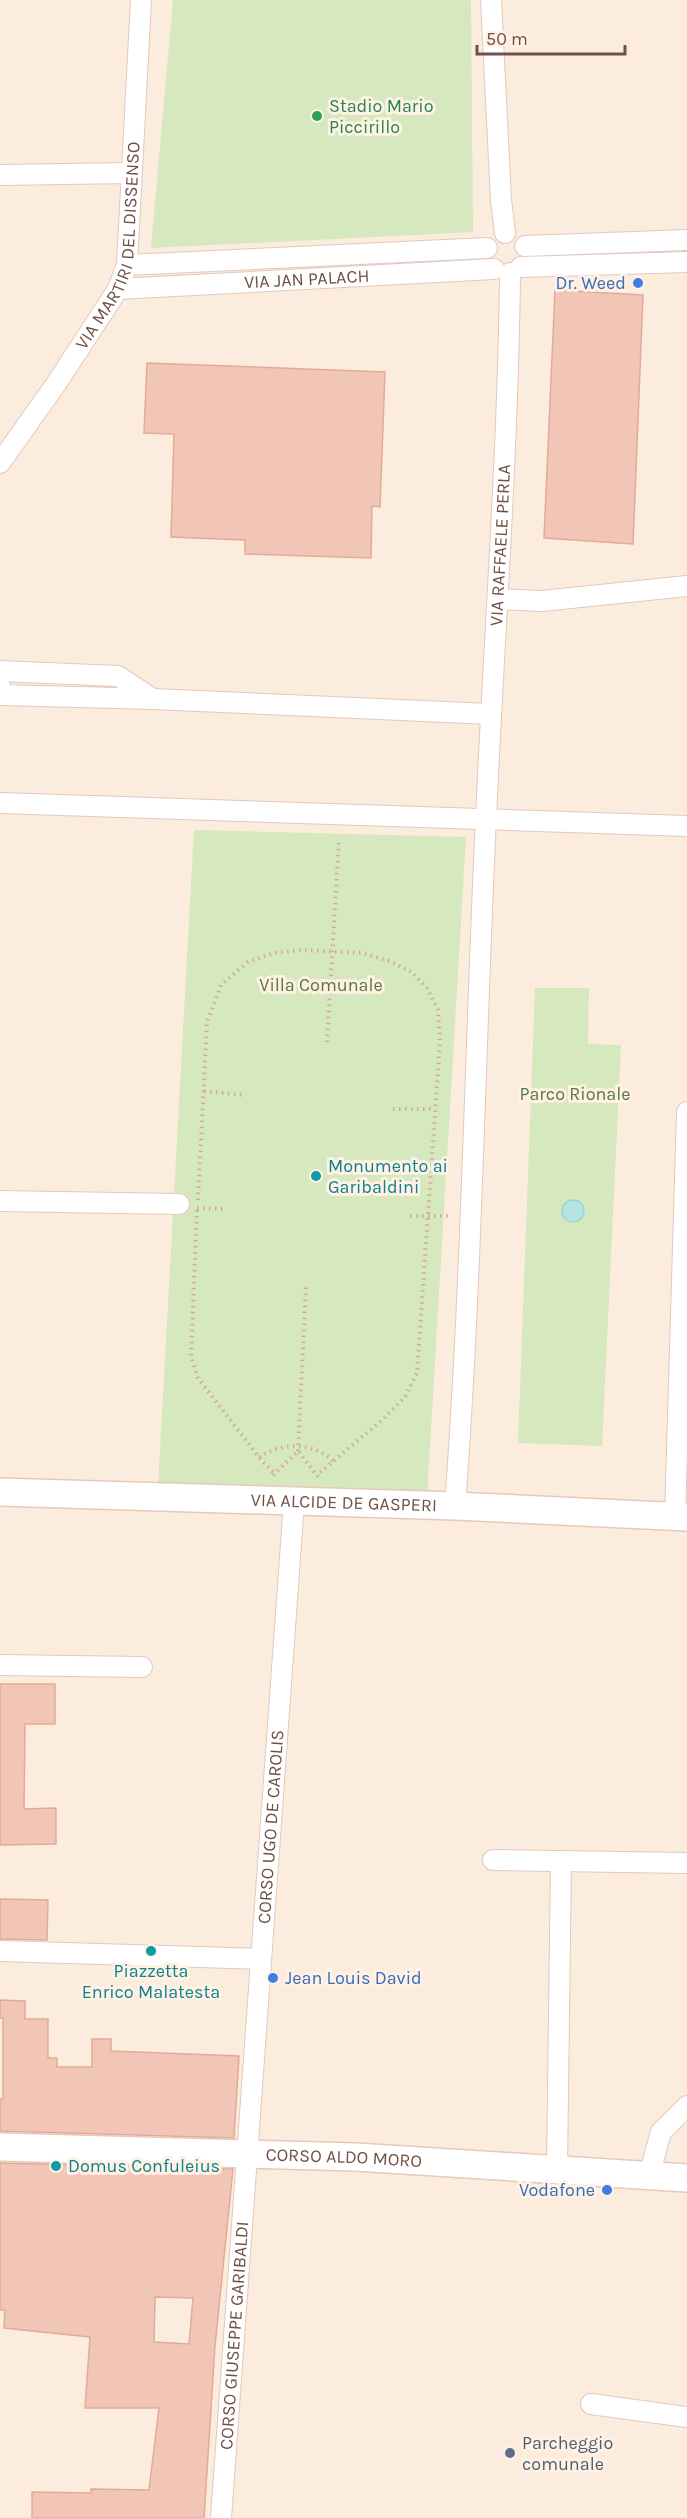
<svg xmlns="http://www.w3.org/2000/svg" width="687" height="2518" viewBox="0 0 687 2518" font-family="Karla,sans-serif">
	<rect width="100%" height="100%" fill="#fcecde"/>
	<g fill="#d5e8be">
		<path d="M173,0H471L473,232L151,248Z"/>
		<path d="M194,830L466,837L427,1497L158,1487Z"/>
		<path d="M535,988H589L588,1044L621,1045L602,1446L518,1443Z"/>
	</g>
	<circle fill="#b4e4e4" stroke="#9ad5d6" stroke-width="1.5" cx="573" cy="1211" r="11"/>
	<g fill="#f1c6b6" stroke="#e3aa97" stroke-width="1.5" fill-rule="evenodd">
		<path d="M555,290L643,295L633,544L544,538Z"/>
		<path d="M147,363L385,372L380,507L372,506L371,558L245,554V540L171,537L174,434L144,433Z"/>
		<path d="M0,1684H55V1724H25L24,1809L56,1808V1844L0,1845Z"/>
		<path d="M0,1899L48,1900L47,1940L0,1939Z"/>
		<path d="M0,2000L25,2001V2019H48V2058H57V2067H92V2039H111V2051L239,2056L234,2138L0,2131V2099H3V2018H0Z"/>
		<path d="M0,2163L233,2169L215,2346L204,2518H32V2492L91,2493V2489L149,2490L159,2408H85L90,2337L4,2328L5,2310H0ZM155,2297L193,2298L189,2344L154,2342Z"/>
	</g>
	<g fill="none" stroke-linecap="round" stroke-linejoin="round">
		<g stroke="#e1c9be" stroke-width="22">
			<g id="street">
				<path d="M491,0L501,200L505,233"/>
				<path d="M0,175L131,173"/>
				<path d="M525,246L687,240"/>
				<path d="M127,265L487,248"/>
				<path d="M521,267L687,262"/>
				<path id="s1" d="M118,289L494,269"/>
				<path id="s2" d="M0,463L56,384L118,289L127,265L141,0"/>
				<path d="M498,599L542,601L687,586"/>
				<path d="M0,671L118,676L153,699"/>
				<path d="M0,686L1,695L153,699L491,714"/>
				<path d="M0,803L687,826"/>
				<path d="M0,1201L179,1204"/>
				<path id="s3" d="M455,1506C472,1277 475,1048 486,818C494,637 508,455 510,273"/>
				<path d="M675,1517L687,1112"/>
				<path d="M0,1665L142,1667"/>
				<path d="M493,1860L687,1863"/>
				<path d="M0,1951L261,1959"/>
				<path d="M557,2170L561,1861"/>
				<path d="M649,2176L661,2132L687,2106"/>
				<path d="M591,2404L687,2417"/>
				<path id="s4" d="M221,2518L294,1502"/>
			</g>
		</g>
		<g stroke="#e6c9bb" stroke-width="30">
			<g id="secondary">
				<path id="s5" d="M0,1492L455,1506L687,1517"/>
				<path id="s6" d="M0,2147L356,2157L687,2178"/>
			</g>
		</g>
		<g stroke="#d5a99a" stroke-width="4" stroke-dasharray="1.5 4.5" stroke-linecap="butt">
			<path d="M327,1042L339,839"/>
			<path d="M204,1091L244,1095"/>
			<path d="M393,1109H435"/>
			<path d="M198,1200L207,1022L221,985L248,962L273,953L301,950L363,953L389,961L412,972L427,988L438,1010L440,1042L417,1373L405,1397L381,1421L317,1475"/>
			<path d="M197,1208L226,1209"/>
			<path d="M197,1210L191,1356L198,1378L262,1461L274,1473"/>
			<path d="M410,1216H452"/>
			<path d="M298,1451L306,1287"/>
			<path d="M259,1457C282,1442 314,1442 334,1462"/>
			<path d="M273,1475L298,1451L318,1477"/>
		</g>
		<use href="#street" stroke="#fff" stroke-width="20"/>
		<use href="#secondary" stroke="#fff" stroke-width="27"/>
	</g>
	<circle fill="#2e9e5b" stroke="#fff1e4" stroke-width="2" cx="317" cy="116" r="6"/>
	<g fill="#3f7fe0" stroke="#fff1e4" stroke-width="2">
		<circle cx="638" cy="283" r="6"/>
		<circle cx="273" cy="1978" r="6"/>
		<circle cx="607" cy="2190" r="6"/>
	</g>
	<g fill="#0f9aa8" stroke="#fff1e4" stroke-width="2">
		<circle cx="316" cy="1176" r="6"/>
		<circle cx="151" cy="1951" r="6"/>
		<circle cx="56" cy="2166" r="6"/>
	</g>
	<circle fill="#5c6f8a" stroke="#fff1e4" stroke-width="2" cx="510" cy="2453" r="6"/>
	<g text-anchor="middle" stroke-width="6" stroke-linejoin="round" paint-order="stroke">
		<g font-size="18" fill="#27864d" stroke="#fff1e4" text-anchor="start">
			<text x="329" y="112">Stadio Mario<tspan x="329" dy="21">Piccirillo</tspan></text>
		</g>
		<g font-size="18" fill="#715047" stroke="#fff1e4">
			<text dy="6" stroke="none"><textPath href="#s2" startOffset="250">VIA MARTIRI DEL DISSENSO</textPath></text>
			<text dy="6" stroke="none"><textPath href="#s1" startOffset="189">VIA JAN PALACH</textPath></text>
			<text dy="6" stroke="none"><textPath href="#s3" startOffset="962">VIA RAFFAELE PERLA</textPath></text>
			<text dy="6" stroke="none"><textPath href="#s5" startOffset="344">VIA ALCIDE DE GASPERI</textPath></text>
			<text dy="6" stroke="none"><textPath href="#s4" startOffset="693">CORSO UGO DE CAROLIS</textPath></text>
			<text dy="6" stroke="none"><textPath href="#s6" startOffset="344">CORSO ALDO MORO</textPath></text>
			<text dy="6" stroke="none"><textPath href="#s4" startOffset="183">CORSO GIUSEPPE GARIBALDI</textPath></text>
		</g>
		<g font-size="18" fill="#366cbe" stroke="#fff1e4" text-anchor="end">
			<text x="626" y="289">Dr. Weed</text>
			<text x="285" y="1984" text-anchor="start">Jean Louis David</text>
			<text x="595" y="2196">Vodafone</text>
		</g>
		<g font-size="18" fill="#577840" stroke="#fff1e4">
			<text x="321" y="991">Villa Comunale</text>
			<text x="575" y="1100">Parco Rionale</text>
		</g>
		<g font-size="18" fill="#0d838f" stroke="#fff1e4" text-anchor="start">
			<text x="328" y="1172">Monumento ai<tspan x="328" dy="21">Garibaldini</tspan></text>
			<text x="151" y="1977" text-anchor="middle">Piazzetta<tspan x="151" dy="21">Enrico Malatesta</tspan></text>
			<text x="68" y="2172">Domus Confuleius</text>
		</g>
		<g font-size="18" fill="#4e5e75" stroke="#fff1e4" text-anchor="start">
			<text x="522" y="2449">Parcheggio<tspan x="522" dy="21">comunale</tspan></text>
		</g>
	</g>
	<path d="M477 45v9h148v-9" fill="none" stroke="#715047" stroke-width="3"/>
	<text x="486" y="45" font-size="18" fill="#715047" stroke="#fff1e4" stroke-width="4.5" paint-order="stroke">50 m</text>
</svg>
